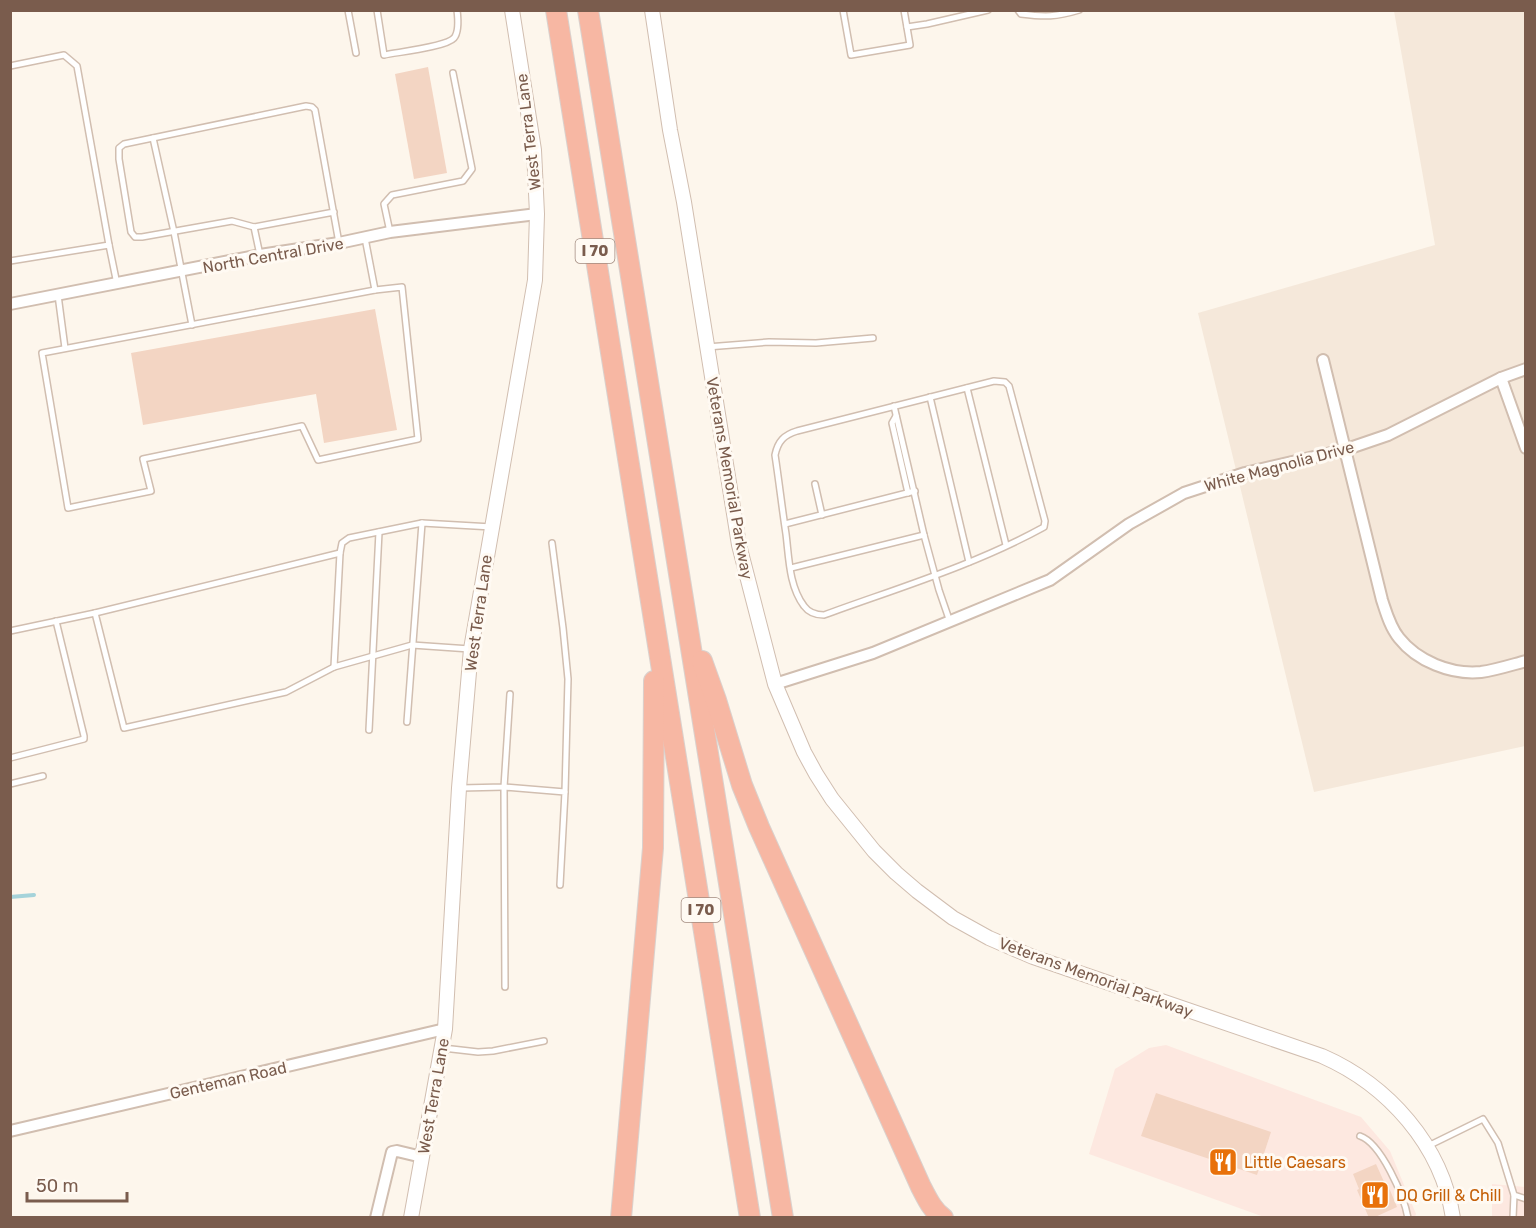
<svg xmlns="http://www.w3.org/2000/svg" width="1536" height="1228" viewBox="0 0 1536 1228" font-family="Rubik,sans-serif">
	<rect width="100%" height="100%" fill="#fdf6ec"/>
	<path fill="#f5e8da" d="M1394,11H1525V746L1314,792L1198,313L1435,245Z"/>
	<g fill="#fde8e0">
		<path d="M1166,1045L1361,1117L1390,1151L1416,1214L1415,1217H1264L1089,1154L1115,1069L1149,1048Z"/>
		<path d="M1492,1184L1525,1187V1217H1492Z"/>
	</g>
	<g fill="none" stroke-linecap="round" stroke-linejoin="round">
		<path stroke="#a5d3da" stroke-width="4" d="M10,897L34,895"/>
	</g>
	<g fill="#f3d5c3">
		<path d="M428,67L447,173L414,179L395,74Z"/>
		<path d="M375,309L397,430L324,443L316,394L143,425L131,353Z"/>
		<path d="M1156,1093L1271,1132L1257,1175L1141,1136Z"/>
		<path d="M1376,1164L1385,1184L1387,1183L1397,1207L1373,1218H1369L1357,1190L1359,1189L1353,1174Z"/>
	</g>
	<g fill="none" stroke-linecap="round" stroke-linejoin="round">
		<g stroke="#d1beb0" stroke-width="8">
			<g id="service">
				<path d="M348,10L356,53"/>
				<path d="M377,10L384,55C398,52 446,47 454,38C459,32 458,18 457,10"/>
				<path d="M843,10L851,55L910,45L904,10"/>
				<path d="M1018,10L1021,14C1045,17 1056,17 1079,10"/>
				<path d="M907,27L927,24L988,10"/>
				<path d="M10,66L64,55L77,66L109,245"/>
				<path d="M153,138L174,232L192,325"/>
				<path d="M334,212L254,227L232,221L142,237H135L131,232L119,159V148L124,144L306,106L312,107L315,110L339,243"/>
				<path d="M254,227L260,255"/>
				<path d="M390,232L384,204L392,195L463,181L472,169L453,73"/>
				<path d="M365,238L375,290"/>
				<path d="M10,261L109,245L117,284"/>
				<path d="M402,287L418,439L318,460L302,426L143,459L151,491L68,508L42,353L375,290Z"/>
				<path d="M58,295L65,348"/>
				<path d="M707,347L769,342L816,343L873,338"/>
				<path d="M994,381L1005,382L1009,386L1045,521L1044,527C975,565 898,588 824,615C816,615 809,613 804,606C789,586 789,558 786,534C782,508 779,481 775,455C778,441 784,435 797,431Z"/>
				<path d="M967,388L1006,545"/>
				<path d="M930,397L969,562"/>
				<path d="M894,406L924,535L939,590L950,622"/>
				<path d="M896,416L892,423L908,493"/>
				<path d="M815,484L822,515"/>
				<path d="M785,524L915,491"/>
				<path d="M552,543L563,628L568,679L565,792"/>
				<path d="M791,568L924,535"/>
				<path d="M10,631L95,613"/>
				<path d="M470,649L412,645L334,667L340,553L342,543L349,538L422,523L492,527"/>
				<path d="M334,667L286,692L124,728L95,613L340,553"/>
				<path d="M407,722L422,523"/>
				<path d="M369,730L379,532"/>
				<path d="M10,758L84,739V736L56,621"/>
				<path d="M10,784L43,776"/>
				<path d="M461,788L504,787L510,694"/>
				<path d="M505,987L504,787L565,792L560,885"/>
				<path d="M443,1048L478,1052L493,1051L544,1041"/>
				<path d="M1360,1136C1381,1143 1404,1196 1408,1218"/>
				<path d="M1428,1146L1483,1119L1498,1143L1514,1195L1526,1199"/>
				<path d="M1513,1218L1514,1195"/>
			</g>
		</g>
		<g stroke="#d1beb0" stroke-width="14">
			<g id="minor">
				<path d="M10,304L260,255L339,243L390,232L537,214"/>
				<path d="M1323,360L1382,600C1386,612 1390,627 1399,638C1417,661 1451,675 1481,672C1496,670 1511,665 1526,661"/>
				<path d="M1501,378L1526,448"/>
				<path d="M775,684L873,653L1050,580L1129,524L1184,493L1245,473L1344,450L1388,435L1501,378L1526,369"/>
				<path d="M10,1131L445,1029"/>
				<path d="M376,1218L392,1152L397,1151L422,1157"/>
			</g>
		</g>
		<g stroke="#d1beb0" stroke-width="16">
			<g id="tertiary">
				<path d="M652,10L670,130L684,202L739,545L775,684L804,752L816,774L832,799L874,851L896,873L917,891L953,918L989,938L1033,957L1322,1056C1388,1085 1442,1145 1453,1218"/>
				<path d="M411,1218L445,1029L459,788L471,649L535,280L537,214L534,150L512,10"/>
			</g>
		</g>
		<g stroke="#dad1cd" stroke-width="22">
			<g id="motorway">
				<path d="M556,10L750,1218"/>
				<path d="M588,10L783,1218"/>
				<path d="M702,661L716,700L742,785L759,827L921,1187C927,1198 932,1210 943,1218"/>
				<path d="M621,1218L653,848L654,681"/>
			</g>
		</g>
		<use href="#service" stroke="#fff" stroke-width="5"/>
		<use href="#minor" stroke="#fff" stroke-width="10"/>
		<use href="#tertiary" stroke="#fff" stroke-width="14"/>
		<use href="#motorway" stroke="#f7b7a3" stroke-width="20"/>
	</g>
	<defs>
		<g id="restaurant-square" transform="scale(1.5)"><rect x="-9" y="-9" width="18" height="18" rx="4" fill="#e8710a" stroke="#fffaf3"/><path d="M-5-6h1v4h1v-4h1v4h1v-4h1v5L-1.5 .5V6h-2V.5L-5-1ZM5-6V6H3V1.5H1.5Q1.5-4 5-6Z" fill="#fff"/></g>
	</defs>
	<g fill-rule="evenodd">
		<use href="#restaurant-square" x="1223" y="1162"/>
		<use href="#restaurant-square" x="1375" y="1195"/>
	</g>
	<g text-anchor="middle" stroke-width="6" stroke-linejoin="round" paint-order="stroke">
		<g fill="#fffaf3" stroke="#a28b7f" stroke-width="1.5">
			<rect x="575.5" y="239" width="39" height="24" rx="4.5"/>
			<rect x="681.5" y="898" width="39" height="24" rx="4.5"/>
		</g>
		<g font-size="15" font-weight="bold" fill="#7a5c4d">
			<text x="595" y="256">I 70</text>
			<text x="701" y="915">I 70</text>
		</g>
		<g font-size="16" fill="#7a5c4d" stroke="#fffaf3">
			<text transform="translate(528 132) rotate(-97)" y="6">West Terra Lane</text>
			<text transform="translate(273 255) rotate(-10)" y="6">North Central Drive</text>
			<text transform="translate(1279 466) rotate(-15)" y="6">White Magnolia Drive</text>
			<text transform="translate(730 478) rotate(80)" y="6">Veterans Memorial Parkway</text>
			<text transform="translate(478 613) rotate(-82)" y="6">West Terra Lane</text>
			<text transform="translate(1096 977) rotate(20)" y="6">Veterans Memorial Parkway</text>
			<text transform="translate(228 1080) rotate(-13)" y="6">Genteman Road</text>
			<text transform="translate(433 1096) rotate(-80)" y="6">West Terra Lane</text>
		</g>
		<g font-size="16" fill="#c56008" stroke="#fffaf3" text-anchor="start">
			<text x="1244" y="1168">Little Caesars</text>
			<text x="1396" y="1201">DQ Grill &amp; Chill</text>
		</g>
	</g>
	<rect width="1536" height="1228" fill="none" stroke="#7a5c4d" stroke-width="24"/>
	<path d="M27 1192v9h100v-9" fill="none" stroke="#7a5c4d" stroke-width="3"/>
	<text x="36" y="1192" font-size="18" fill="#7a5c4d" stroke="#fffaf3" stroke-width="4.5" paint-order="stroke">50 m</text>
</svg>
